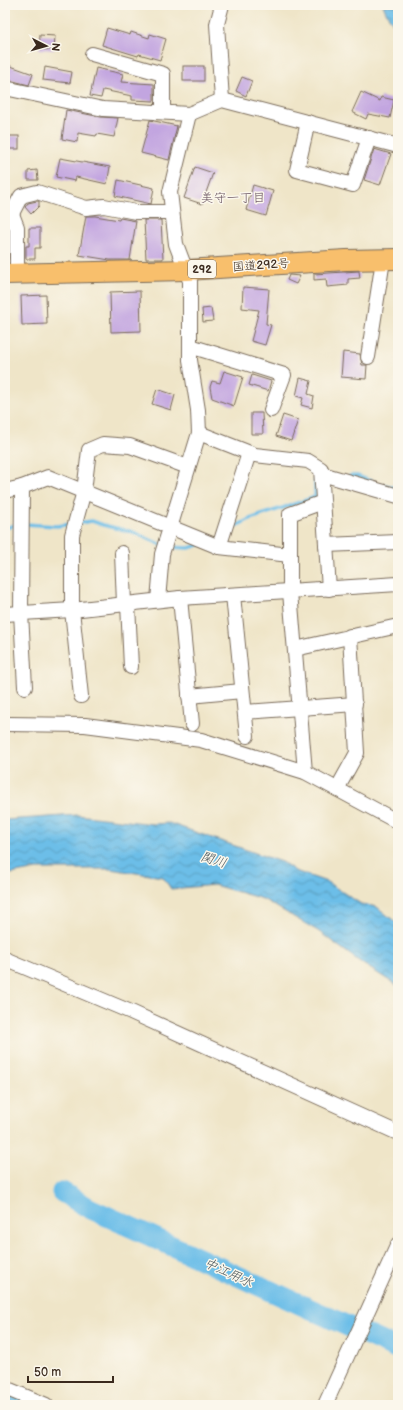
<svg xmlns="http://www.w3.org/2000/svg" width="403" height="1410" viewBox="0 0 403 1410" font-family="'Balsamiq Sans','Klee One',sans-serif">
	<defs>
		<pattern id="water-waves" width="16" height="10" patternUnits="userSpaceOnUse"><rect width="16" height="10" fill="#6cbee8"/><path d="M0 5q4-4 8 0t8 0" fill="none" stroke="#5a9bbb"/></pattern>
	</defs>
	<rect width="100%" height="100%" fill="#fbf7ec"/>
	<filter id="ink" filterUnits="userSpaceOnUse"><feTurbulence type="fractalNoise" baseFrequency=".025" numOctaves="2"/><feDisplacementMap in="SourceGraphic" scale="8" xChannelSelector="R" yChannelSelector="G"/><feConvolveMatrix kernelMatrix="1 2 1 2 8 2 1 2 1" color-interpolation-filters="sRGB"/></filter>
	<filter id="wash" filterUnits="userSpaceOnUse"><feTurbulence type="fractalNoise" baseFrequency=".012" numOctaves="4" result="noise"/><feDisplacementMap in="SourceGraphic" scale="16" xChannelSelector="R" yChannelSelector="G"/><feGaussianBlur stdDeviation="0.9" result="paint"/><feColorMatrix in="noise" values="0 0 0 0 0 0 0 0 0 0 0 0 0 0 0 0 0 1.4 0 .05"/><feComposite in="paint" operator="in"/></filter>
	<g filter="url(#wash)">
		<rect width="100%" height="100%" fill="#efe5c8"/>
		<g fill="url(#water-waves)" stroke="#547483">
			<path d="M383,5H398V32L386,12Z"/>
			<path d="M77,815L153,824L169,823L284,863L295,871L327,882L361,904L377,907L398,924V986L363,964L318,931L263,899L214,885L171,889L163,877L110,869H37L5,875V820Z"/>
		</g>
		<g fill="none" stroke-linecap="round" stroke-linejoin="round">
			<g stroke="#6cbee8" stroke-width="3.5">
				<path d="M350,476H357L373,482"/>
				<path d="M384,485L398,488"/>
				<path d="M79,523L92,521L103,525L133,532L162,545"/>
				<path d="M25,524L57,526L71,524"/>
				<path d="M5,528L19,524"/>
				<path d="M230,529L250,519L315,497V480L318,479"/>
				<path d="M168,547L189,548L201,544"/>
			</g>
			<path stroke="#6cbee8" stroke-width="12" d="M5,1396L27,1405"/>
			<path stroke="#6cbee8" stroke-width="21" d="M62,1192L89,1208L398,1349"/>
		</g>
		<g id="blocks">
			<g fill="#c2a5e0">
				<path d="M107,28L130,35L131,32L149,38L150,34L166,39L160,60L139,54L138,56L102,45Z"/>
				<path d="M40,35L55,36L54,50L39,49Z"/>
				<path d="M5,64L33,74L29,85L5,79Z"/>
				<rect x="183" y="66" width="21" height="15"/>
				<path d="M45,67L72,72L70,83L43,80Z"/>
				<path d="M96,68L123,74L121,82L154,84V101L132,100V96L103,90L101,98L90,96Z"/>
				<path d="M242,77L252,81L246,96L236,91Z"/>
				<path d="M361,92L380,101L381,97L394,100L390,118L368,114L366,119L352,112Z"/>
				<path d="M66,110L101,117L118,118L114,137L97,134L96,136L78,133L77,142L62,139Z"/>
				<path d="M150,120L177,126L169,160L141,153Z"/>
				<rect x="5" y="136" width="14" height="13"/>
				<path d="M374,149L391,154L380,185L364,180Z"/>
				<path d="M60,158L110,167L107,184L76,177L75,181L56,177Z"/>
				<path d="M195,167L213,173L202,204L184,198Z"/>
				<path d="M37,170L38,180H28V171Z"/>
				<path d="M118,180L154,188L151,204L115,196Z"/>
				<path d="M253,185L273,191L266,216L246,210Z"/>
				<path d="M37,201H39V206L31,214L25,207L28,203Z"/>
				<path d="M86,216H95L119,220L120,218L136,221L130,260H110L79,255Z"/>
				<path d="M144,220H161L163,259H146Z"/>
				<path d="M29,228H40V248H35V259H26V246H29Z"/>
				<rect x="5" y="246" width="3" height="13"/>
				<path d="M359,271L360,278L348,279V285L327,287L326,279L314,280V274Z"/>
				<path d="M289,275L300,276L296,284L287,280Z"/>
				<path d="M243,287L269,289L266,324L271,325L265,345L251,341L259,310L242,308Z"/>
				<path d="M140,291L141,331L111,332L110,292Z"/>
				<path d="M46,295L47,324L22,325L21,296Z"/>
				<path d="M211,308L213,321L203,322L202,309Z"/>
				<path d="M343,352L360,354L362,365H367L366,379L341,377Z"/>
				<path d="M224,371L243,377L234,406L212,398L210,387L212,381L220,383Z"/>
				<path d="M252,375L271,381L268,391L249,385Z"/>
				<path d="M300,378L311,381L308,394L314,396L312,408L301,405L303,398L296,396Z"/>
				<path d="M157,389L175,395L171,410L152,404Z"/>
				<path d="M251,413H262L263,434H251Z"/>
				<path d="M283,415L298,420L291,441L276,436Z"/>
			</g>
		</g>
	</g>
	<g filter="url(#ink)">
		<use href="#blocks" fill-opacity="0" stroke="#7a6b5a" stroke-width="1"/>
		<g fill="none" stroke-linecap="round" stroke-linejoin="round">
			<g stroke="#7a6b5a" stroke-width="16">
				<g id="minor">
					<path d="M92,54L163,74V112"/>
					<path d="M5,88L103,109L189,114L222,100L398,146"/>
					<path d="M222,100L217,24L222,5"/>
					<path d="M308,122L297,170L353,185L369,138"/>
					<path d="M12,214L17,227V273"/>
					<path d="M5,221H8L21,196L37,192L86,208L104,206L136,212H172"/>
					<path d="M190,346L284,375L271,410"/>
					<path d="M368,357L383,260"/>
					<path d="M199,433L255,455L308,461L321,469L329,589"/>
					<path d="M249,453L219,547L290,555"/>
					<path d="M322,474L398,496"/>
					<path d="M5,491L22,487"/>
					<path d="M326,545L398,542"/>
					<path d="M122,553L124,604"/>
					<path d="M233,595L247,736"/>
					<path d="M180,598L192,724"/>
					<path d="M158,600L162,554L199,433L198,410L190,360V281L176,244L170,192L189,114"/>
					<path d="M128,604L131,667"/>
					<path d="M5,614L72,610L180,598L398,584"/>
					<path d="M295,649L398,626"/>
					<path d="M25,687L21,613L22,487L48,477L219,547"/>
					<path d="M81,696L72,610V535L84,491L89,450L103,444L130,446L188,467"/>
					<path d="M189,696L242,691"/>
					<path d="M245,712L355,704"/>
					<path d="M5,724L85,725L201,740L305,772L398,822"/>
					<path d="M305,772L290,592V514L323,502"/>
					<path d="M337,789L357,753L350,636"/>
					<path d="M5,959L131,1012L398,1133"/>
					<path d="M5,1388L46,1405"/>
					<path d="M325,1405L398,1244"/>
				</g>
			</g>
			<g stroke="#7a6b5a" stroke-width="22">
				<path id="highway" d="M5,274L187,270L346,260L398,259"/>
			</g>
			<use href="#minor" stroke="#fff" stroke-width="14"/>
			<use href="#highway" stroke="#f8bf6c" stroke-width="20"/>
		</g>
	</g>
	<g text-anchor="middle" stroke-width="3" stroke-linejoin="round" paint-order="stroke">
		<rect fill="#fbf7ec" stroke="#75685c" stroke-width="1" x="188" y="260" width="28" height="18" rx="3"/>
		<g font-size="11" font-weight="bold" fill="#3b2a1e">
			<text x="202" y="273">292</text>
		</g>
		<g font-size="12" fill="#3b2a1e" stroke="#fbf7ec">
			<text transform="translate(261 265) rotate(-4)" y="4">国道292号</text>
		</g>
		<g font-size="13" fill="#6a5562" stroke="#fbf7ec">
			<text x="233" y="202">美守一丁目</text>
		</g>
		<g font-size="13" font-style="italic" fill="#4a565b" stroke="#fbf7ec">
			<text transform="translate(214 859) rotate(18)" y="5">関川</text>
			<text transform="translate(229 1272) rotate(25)" y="5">中江用水</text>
		</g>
	</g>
	<rect width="403" height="1410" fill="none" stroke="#fbf7ec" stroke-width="20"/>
	<g transform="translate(46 46) rotate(96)" stroke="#fbf7ec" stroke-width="3" paint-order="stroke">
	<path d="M0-3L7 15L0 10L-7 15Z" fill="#3b2a1e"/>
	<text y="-6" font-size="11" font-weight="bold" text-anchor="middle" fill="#3b2a1e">N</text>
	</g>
	<path d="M28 1376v6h85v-6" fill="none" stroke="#3b2a1e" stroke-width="2"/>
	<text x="34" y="1376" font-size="12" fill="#3b2a1e" stroke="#fbf7ec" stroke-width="3" paint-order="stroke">50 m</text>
</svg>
